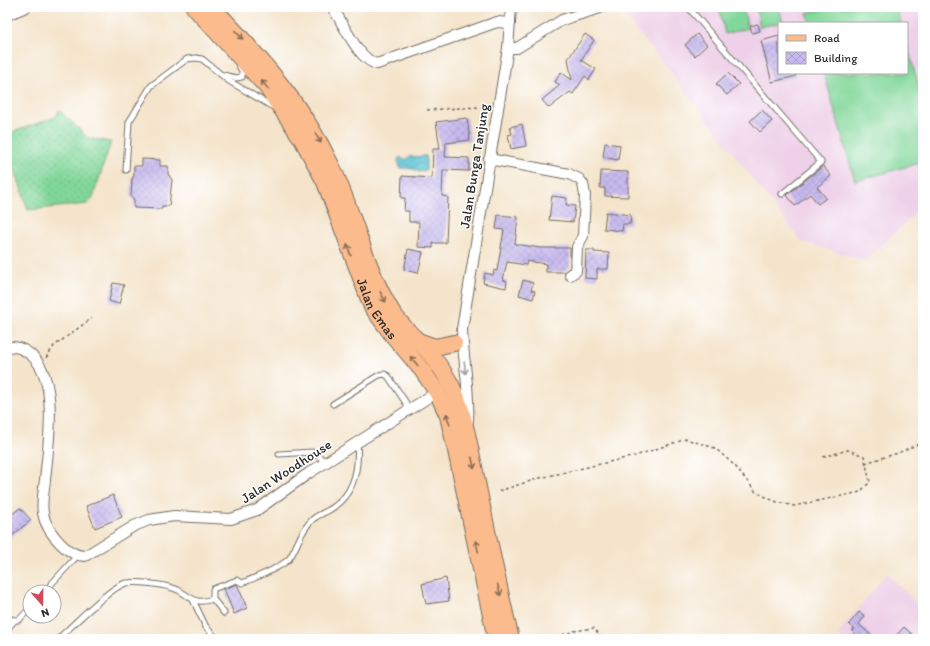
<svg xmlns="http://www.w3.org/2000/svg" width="930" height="646" viewBox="0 0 930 646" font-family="Itim,sans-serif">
	<defs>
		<pattern id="grass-dots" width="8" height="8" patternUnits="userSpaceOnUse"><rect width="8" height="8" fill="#81d79a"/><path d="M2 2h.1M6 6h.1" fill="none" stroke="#70b985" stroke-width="1.8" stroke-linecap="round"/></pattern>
		<pattern id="water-waves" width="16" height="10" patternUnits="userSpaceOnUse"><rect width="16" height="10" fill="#59c3d4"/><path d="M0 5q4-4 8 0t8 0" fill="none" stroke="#4a9fac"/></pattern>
		<pattern id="building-cross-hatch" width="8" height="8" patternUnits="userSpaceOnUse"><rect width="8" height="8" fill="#c7baee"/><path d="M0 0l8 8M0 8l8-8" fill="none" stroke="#aba0cc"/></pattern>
	</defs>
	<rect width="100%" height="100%" fill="#fff"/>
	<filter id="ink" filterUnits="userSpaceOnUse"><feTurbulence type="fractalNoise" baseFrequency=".025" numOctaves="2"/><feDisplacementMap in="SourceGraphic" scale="8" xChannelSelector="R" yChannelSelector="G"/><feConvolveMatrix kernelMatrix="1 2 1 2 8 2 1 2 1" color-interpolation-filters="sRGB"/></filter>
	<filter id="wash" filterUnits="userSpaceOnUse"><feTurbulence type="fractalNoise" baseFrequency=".012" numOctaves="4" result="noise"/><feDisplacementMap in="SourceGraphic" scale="16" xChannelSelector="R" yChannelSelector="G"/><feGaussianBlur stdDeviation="0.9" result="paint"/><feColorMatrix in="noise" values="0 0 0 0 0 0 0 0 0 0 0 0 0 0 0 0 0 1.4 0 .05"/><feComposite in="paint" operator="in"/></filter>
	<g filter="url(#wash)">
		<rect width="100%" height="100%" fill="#f4e4cb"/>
		<g fill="#eed0e8" fill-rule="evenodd">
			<path d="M624,7H923V206L865,261L801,241L655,52L632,25ZM779,23H907V73H779Z"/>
			<path d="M887,573L923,610V639H842L838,634Z"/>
		</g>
		<path fill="url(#grass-dots)" stroke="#568162" d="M59,110L88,138L111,142L93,197L87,204L28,210L7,145V134L56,117Z"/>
		<g fill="#81d79a" stroke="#568162">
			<path d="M719,7H743L748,28L725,34Z"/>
			<path d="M756,7H779L783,22L760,27Z"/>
			<path d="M828,7H896L901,23H810L807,13Z"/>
			<path d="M907,45L923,101V162L855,181L824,73H907Z"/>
		</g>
		<path fill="url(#water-waves)" stroke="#427780" d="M426,156V170L419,172L414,169L400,168L398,160L400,157L405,160L409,157Z"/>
		<g id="blocks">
			<g fill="url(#building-cross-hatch)">
				<path d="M758,24L760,31L752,33L750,26Z"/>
				<path d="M585,34L594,40L581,60L596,69L589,80L585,76L573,94L570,92L549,108L542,100L560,85L555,82L561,72L572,80L568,59Z"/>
				<path d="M697,34L707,45L695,56L685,45Z"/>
				<path d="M779,36V73H795L796,76L772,82L761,41Z"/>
				<path d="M728,73L739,84L727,95L716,84Z"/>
				<path d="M762,110L772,121L760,132L750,121Z"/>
				<path d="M467,118L470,140L446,143L445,157L469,158V171L443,170L442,196L448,197L446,243H433V248L418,247L419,222H409V211H404L405,198H401L402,176L432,178L433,149H440L436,122Z"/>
				<path d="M522,124L526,146L511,149L508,135L512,134L510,127Z"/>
				<path d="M605,143L620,145L618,160L603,157Z"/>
				<path d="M142,159L160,160V166H168V174L172,180L169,206H162V209L134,208V200L131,196L132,179L134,175V166H142Z"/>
				<path d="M823,166L831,176L817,187L826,198L818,204L810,194L795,206L787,195Z"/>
				<path d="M601,171L628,172V197L605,196V188H600Z"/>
				<path d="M552,196L567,198L566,205L575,206L573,222L549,220Z"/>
				<path d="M606,212L631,215L630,224H623L622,231L604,229Z"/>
				<path d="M498,215L518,217L515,244L540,248H570V267L564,272H546V264L527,261L526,265L507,262L503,280L507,281L506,288L483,283L485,273L493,275L494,270L497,271L504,230L496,229Z"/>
				<path d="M408,249L423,252L418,273L404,270Z"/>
				<path d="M586,250H594V252L609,253L608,269H597V279L585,278Z"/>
				<path d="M523,280L533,283L531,290L535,291L533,299L519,295Z"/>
				<path d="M113,283L124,285L119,304L109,301Z"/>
				<path d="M113,495L122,517L95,528L86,506Z"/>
				<path d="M20,508L31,520L7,540V518Z"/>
				<path d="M446,578L449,601L426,604L422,584Z"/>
				<path d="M237,584L247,608L234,614L224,589Z"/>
				<path d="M859,612L865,616L859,624L875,639H860L852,631L854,628L849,624Z"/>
				<path d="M904,627L917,639H893Z"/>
			</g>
		</g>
	</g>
	<g filter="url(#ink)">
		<use href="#blocks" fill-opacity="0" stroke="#716c63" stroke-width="1"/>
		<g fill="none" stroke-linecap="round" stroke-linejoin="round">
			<g stroke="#716c63" stroke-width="7">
				<g id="service">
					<path d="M688,7L821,162L782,194"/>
					<path d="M223,75L236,78L242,77V71L239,66"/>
					<path d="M126,170L129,122L151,86L187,59L196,58L202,59L229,81L273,107"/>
					<path d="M333,404L379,375L384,374L388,376L410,409"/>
					<path d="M279,454L313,452L326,462"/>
					<path d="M44,592L77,556"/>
					<path d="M193,600L206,627L217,639"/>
					<path d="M224,613L213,599V589L237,580L242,583C255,578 277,569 288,560C296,552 299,532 312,520C318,514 328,512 335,506C355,491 359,466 357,443"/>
					<path d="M7,615L12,620H19L30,608"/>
					<path d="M7,629L15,620"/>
					<path d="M58,639C72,626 110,587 126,583C137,581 168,585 178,590C193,598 194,605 213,599"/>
				</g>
			</g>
			<g stroke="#716c63" stroke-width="12">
				<g id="minor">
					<path d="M332,7C343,22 358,60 377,64L497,22L510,23"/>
					<path d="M7,15L26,7"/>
					<path d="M508,48H517L562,20L603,7"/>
					<path d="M489,159L569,174L579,179L583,184L585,195L583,236L577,247L576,271L570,275"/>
					<path d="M7,347C14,346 21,348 27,352C61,373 48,446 45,480C44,491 41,502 43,513C45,526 52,535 61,544C68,551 75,556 85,556L134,526L149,520L174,516L231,519L257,510L309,473L437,392"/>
					<path d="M468,421C470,390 463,360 462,329L508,48L511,7"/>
				</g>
			</g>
			<g stroke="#716c63" stroke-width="18">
				<g id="primary">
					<path id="s1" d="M194,7L266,86L302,139L325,182L372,307L391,333L422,370L437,392L448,416L455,446L496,639"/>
					<path d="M212,7C259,56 303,105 332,167C353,211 363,260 387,303C395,319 406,329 419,342C436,359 451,380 459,404C468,432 473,463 479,492C489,541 499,590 511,639"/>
					<path d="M418,341L435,347L454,343"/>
				</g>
			</g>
			<g stroke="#716c63" stroke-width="1.5" stroke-dasharray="3 3" stroke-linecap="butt">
				<path d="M427,110L479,107L489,109"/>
				<path d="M46,358L54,346L92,318"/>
				<path d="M865,463L898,453L923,442"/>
				<path d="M499,491L540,478L635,456L686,439L715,448L735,466L756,492L774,501L794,506L860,492L870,482L864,456L848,450L823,457"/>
				<path d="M551,639L574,631L594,628L603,639"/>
			</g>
			<use href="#service" stroke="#fff" stroke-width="5"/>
			<use href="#minor" stroke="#fff" stroke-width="10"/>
			<use href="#primary" stroke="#fbbb8c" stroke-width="16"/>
		</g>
		<defs><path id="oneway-shaft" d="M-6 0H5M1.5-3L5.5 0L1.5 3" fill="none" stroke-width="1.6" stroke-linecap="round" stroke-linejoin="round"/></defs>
		<g stroke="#896c57">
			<use href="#oneway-shaft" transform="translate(239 35) rotate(47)"/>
			<use href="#oneway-shaft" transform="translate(265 85) rotate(-129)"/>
			<use href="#oneway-shaft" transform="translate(318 138) rotate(59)"/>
			<use href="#oneway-shaft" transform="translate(349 250) rotate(-108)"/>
			<use href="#oneway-shaft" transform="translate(383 297) rotate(62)"/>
			<use href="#oneway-shaft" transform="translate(414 361) rotate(-130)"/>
			<use href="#oneway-shaft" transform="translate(448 419) rotate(-107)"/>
			<use href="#oneway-shaft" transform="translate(473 463) rotate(78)"/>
			<use href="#oneway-shaft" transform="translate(477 546) rotate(-102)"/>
			<use href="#oneway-shaft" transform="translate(499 590) rotate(76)"/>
		</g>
		<use stroke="#a0a0a0" href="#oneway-shaft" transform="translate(465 368) rotate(83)"/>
	</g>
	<g text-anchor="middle" stroke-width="3" stroke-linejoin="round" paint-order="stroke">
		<g font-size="14" fill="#2b2b2b" stroke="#fff">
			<text transform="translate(474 166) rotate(-81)" y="5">Jalan Bunga Tanjung</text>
			<text dy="5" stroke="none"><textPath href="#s1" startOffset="357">Jalan Emas</textPath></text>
			<text transform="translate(286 471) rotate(-33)" y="5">Jalan Woodhouse</text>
		</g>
	</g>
	<rect width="930" height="646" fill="none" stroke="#fff" stroke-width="24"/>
	<rect x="778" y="22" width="130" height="52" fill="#ffffff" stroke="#aaaaaa"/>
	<rect x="786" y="35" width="20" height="6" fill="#fbbb8c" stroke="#aaaaaa"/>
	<text x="814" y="42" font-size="12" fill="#2b2b2b">Road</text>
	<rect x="786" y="52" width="20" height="12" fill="url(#building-cross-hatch)" stroke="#aaaaaa"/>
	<text x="814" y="62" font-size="12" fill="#2b2b2b">Building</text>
	<g transform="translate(42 604) rotate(160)"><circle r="19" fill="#ffffff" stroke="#aaaaaa"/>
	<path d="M0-3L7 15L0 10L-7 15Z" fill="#d1495b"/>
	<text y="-6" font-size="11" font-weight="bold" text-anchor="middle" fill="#2b2b2b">N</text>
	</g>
</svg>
